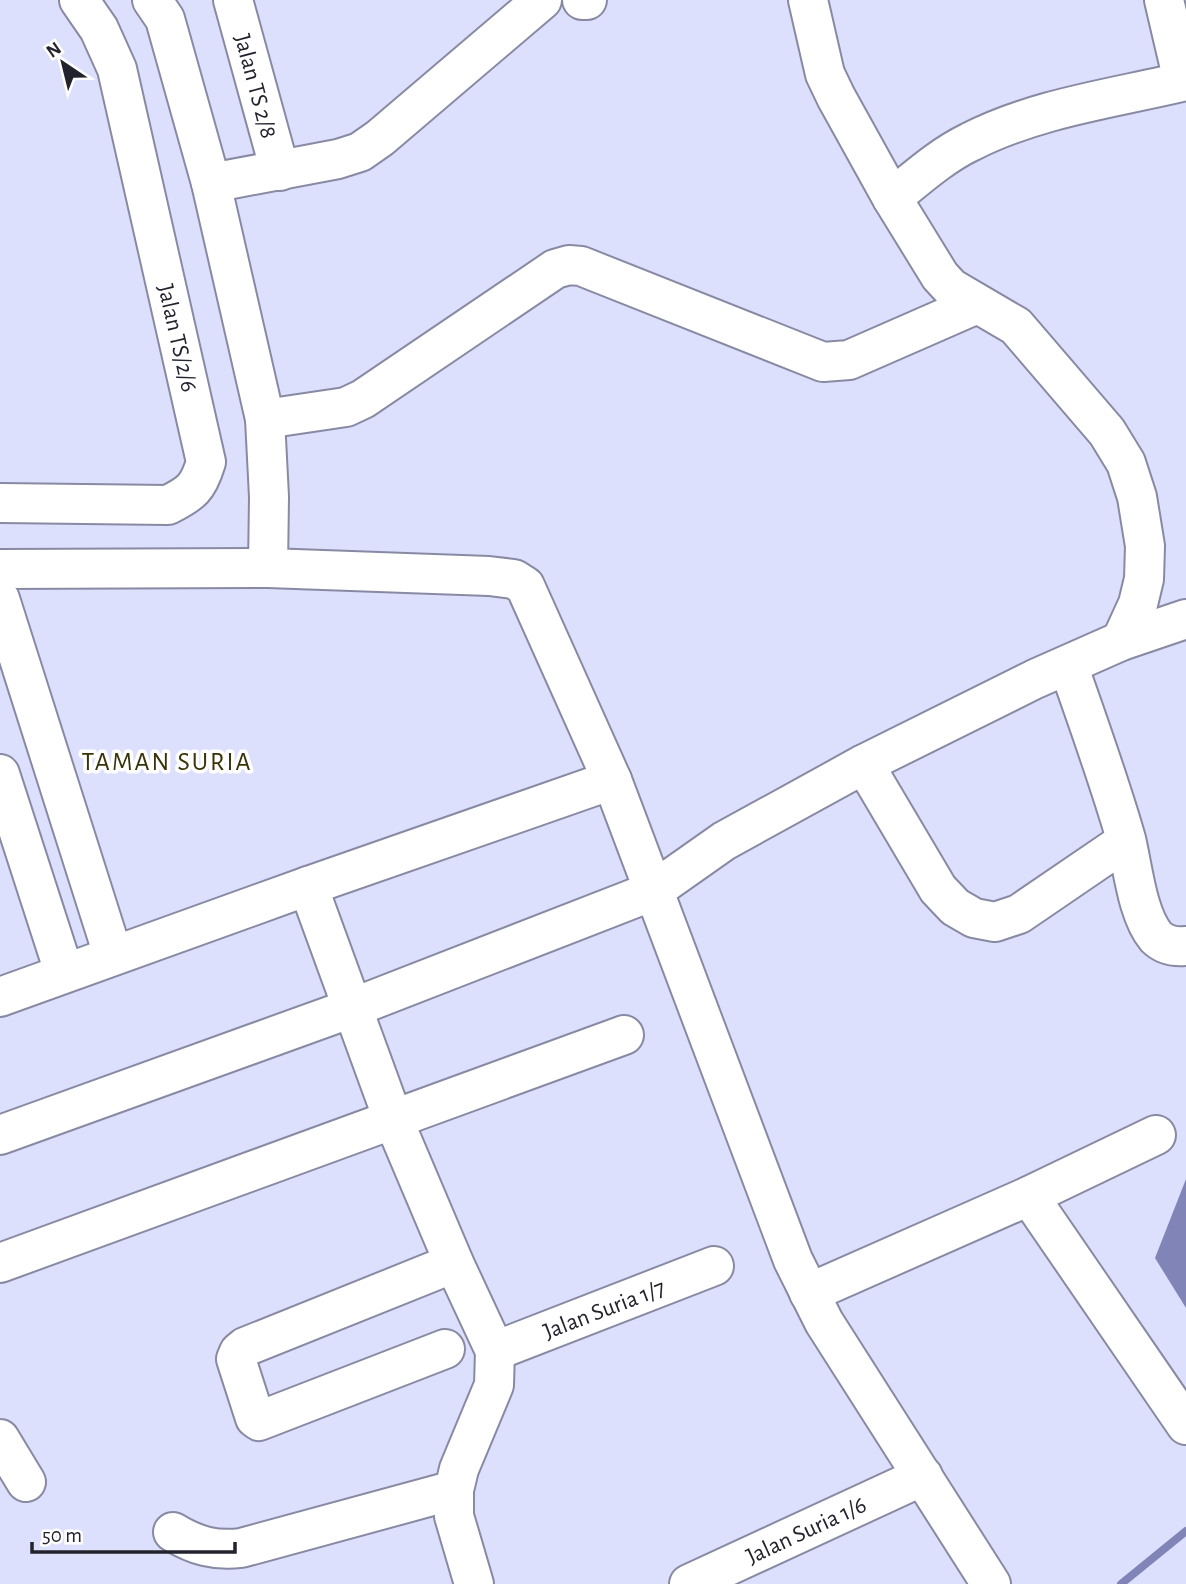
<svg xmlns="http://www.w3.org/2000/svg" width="1186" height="1584" viewBox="0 0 1186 1584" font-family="'Alegreya Sans',sans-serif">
	<rect width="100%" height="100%" fill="#dde0fc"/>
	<path fill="#8084b7" d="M1186,1179V1308L1155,1258Z"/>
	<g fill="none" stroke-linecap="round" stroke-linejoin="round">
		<path stroke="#8084b7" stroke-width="8" d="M1121,1584L1186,1531"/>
		<g stroke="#888aa4" stroke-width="42">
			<g id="minor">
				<path d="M152,0L165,19L211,183L265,419L269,497L268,568"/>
				<path d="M233,0L280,171"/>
				<path d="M582,0H587"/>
				<path d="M808,0L825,74L836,97L892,198L940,276L951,288L1016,326L1107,432L1126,463L1137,497L1145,546L1144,579L1138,604L1121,641"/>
				<path d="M1164,0L1183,81"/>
				<path d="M211,183L338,159L360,152L380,138L542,0"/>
				<path d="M892,198C917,178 941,156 970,142C1036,108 1115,98 1186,81"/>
				<path d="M265,419L346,407L363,399L555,269L569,265L581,266L823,362L849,360L977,304"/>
				<path d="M0,503L168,505C192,493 198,488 206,462L117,69L99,29L79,0"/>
				<path d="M0,569L268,568L489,576L514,579L525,586L612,780L793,1260L824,1322L991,1584"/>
				<path d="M0,599L113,955"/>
				<path d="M1068,665C1088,722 1109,780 1126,839C1133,868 1137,914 1156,937C1164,945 1175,947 1186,946"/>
				<path d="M864,764L938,889L955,907L974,918L995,922L1019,914L1126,841"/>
				<path d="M0,774L64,972"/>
				<path d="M308,886L393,1119L454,1263L495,1351L494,1385L459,1469L454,1490V1516L474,1584"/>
				<path d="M0,997L308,886L612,780"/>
				<path d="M0,1135L352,1008L653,891L724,841L864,764L1035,679L1121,641L1186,619"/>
				<path d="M1029,1196L1186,1425"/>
				<path d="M0,1263L624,1035"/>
				<path d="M809,1293L1029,1196L1156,1135"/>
				<path d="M445,1349L259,1421L255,1418L236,1359L239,1352L245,1347L454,1263"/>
				<path d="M495,1351L714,1266"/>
				<path d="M0,1439L26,1482"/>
				<path d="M173,1532C196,1546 215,1551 241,1548L454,1490"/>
				<path d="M689,1584L923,1476"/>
			</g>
		</g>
		<use href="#minor" stroke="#fff" stroke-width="38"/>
	</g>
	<g text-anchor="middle" stroke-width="7" stroke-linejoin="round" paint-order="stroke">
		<g font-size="24" fill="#22232d" stroke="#fff">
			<text transform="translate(256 86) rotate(75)" y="8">Jalan TS 2/8</text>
			<text transform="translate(178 338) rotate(77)" y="8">Jalan TS/2/6</text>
			<text transform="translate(604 1309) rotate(-21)" y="8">Jalan Suria 1/7</text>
			<text transform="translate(806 1530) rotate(-25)" y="8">Jalan Suria 1/6</text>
		</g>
		<g font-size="26" letter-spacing="2" fill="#383308" stroke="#fff">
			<text x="167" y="770">TAMAN SURIA</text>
		</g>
	</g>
	<g transform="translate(63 63) rotate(325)" stroke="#ffffff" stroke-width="5" paint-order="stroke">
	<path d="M0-5L12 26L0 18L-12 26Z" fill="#22232d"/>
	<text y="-10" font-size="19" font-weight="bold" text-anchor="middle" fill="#22232d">N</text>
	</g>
	<path d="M32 1542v10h203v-10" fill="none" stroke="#22232d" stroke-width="3.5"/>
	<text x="42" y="1542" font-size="21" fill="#22232d" stroke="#ffffff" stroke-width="5" paint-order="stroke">50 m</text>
</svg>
